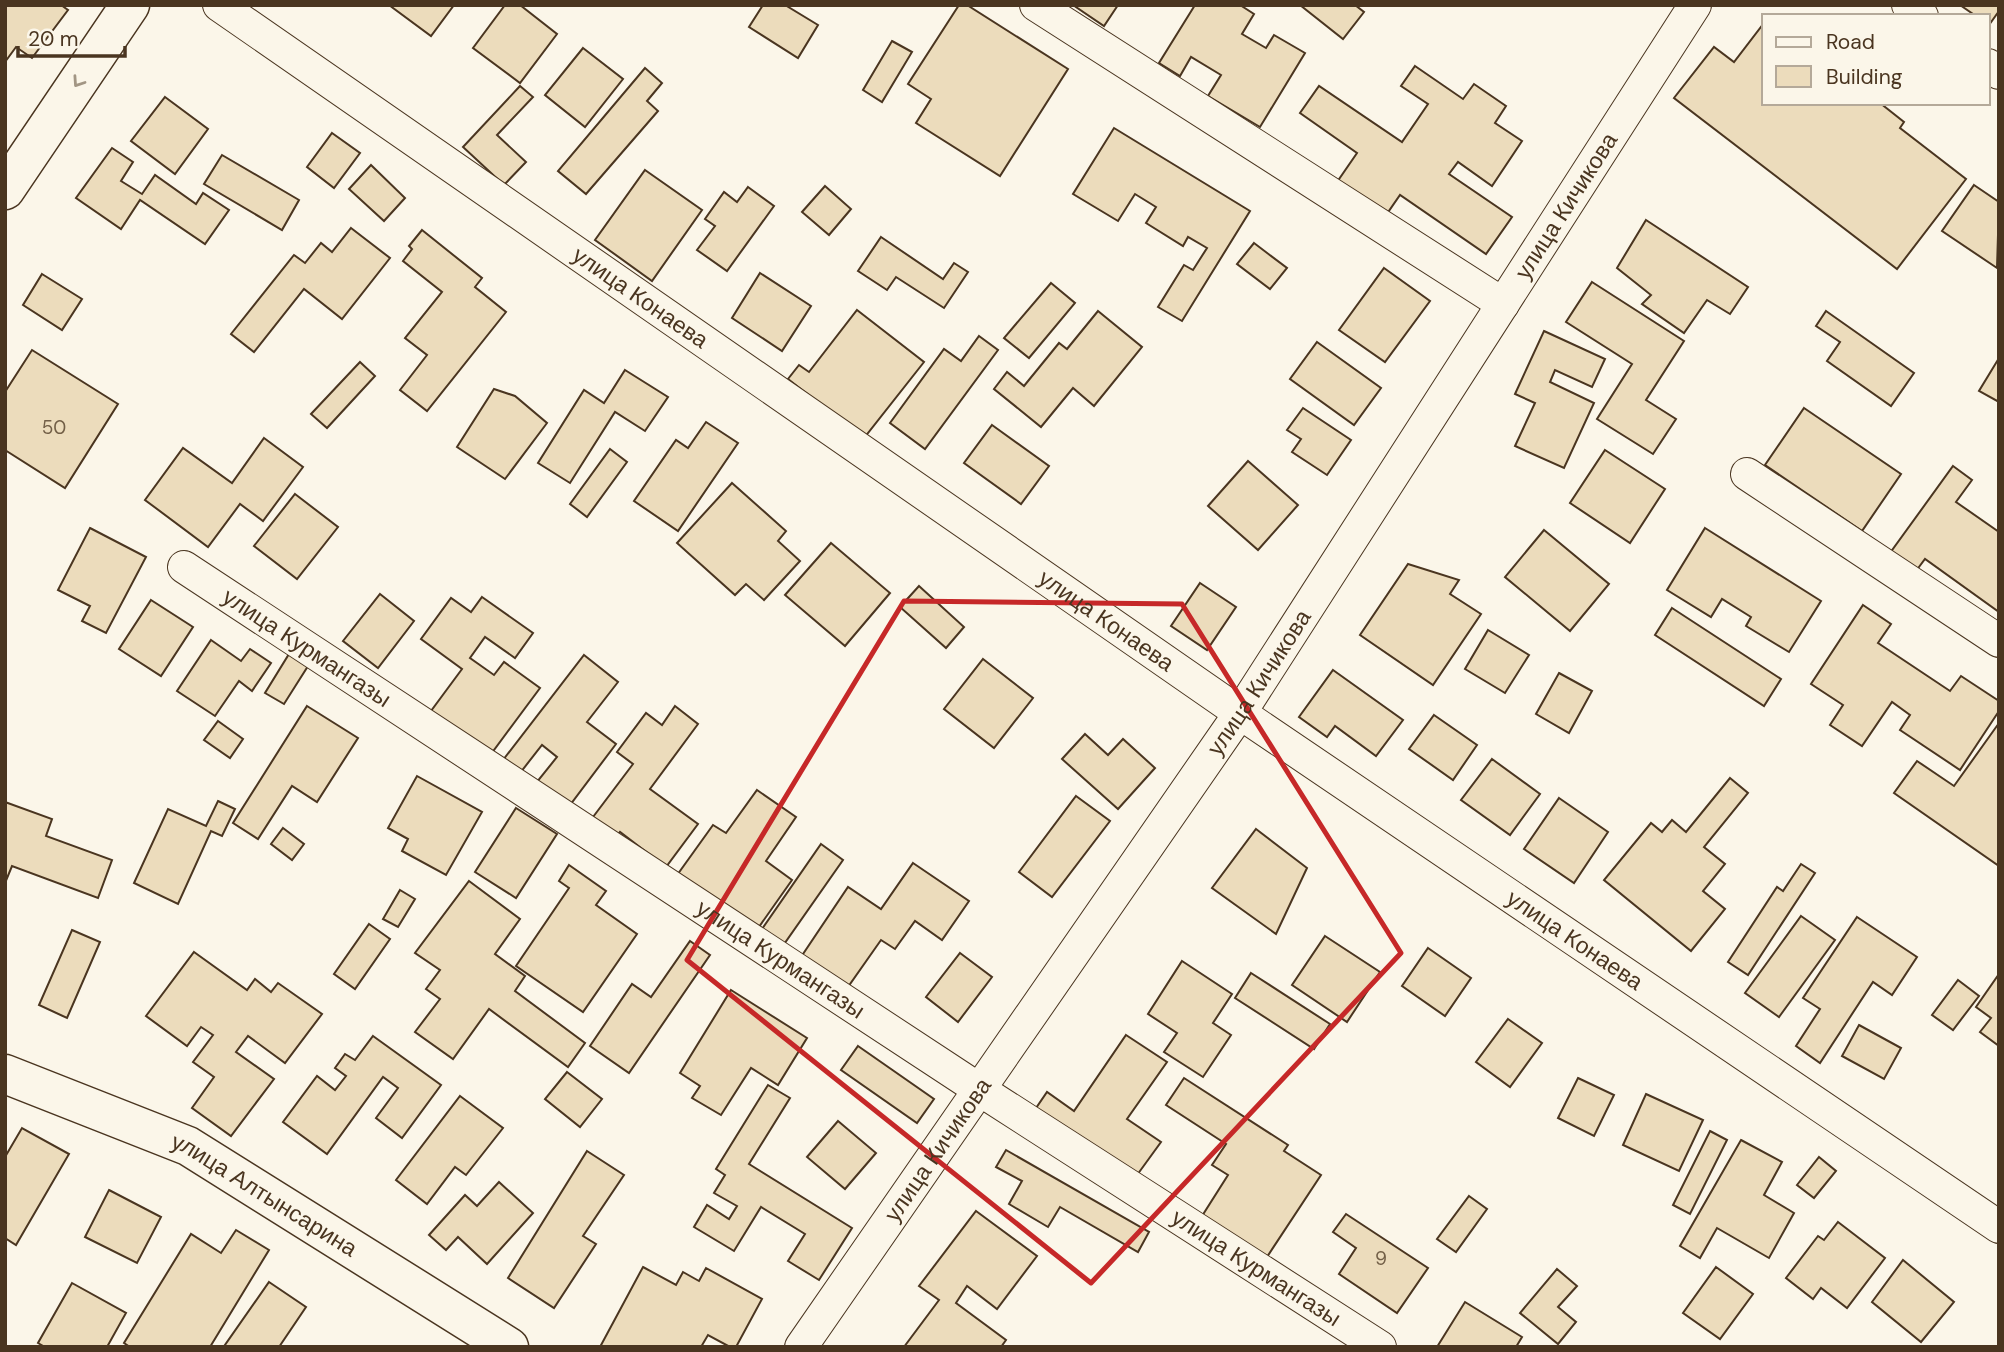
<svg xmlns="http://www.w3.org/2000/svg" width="2004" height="1352" viewBox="0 0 2004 1352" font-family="'DM Sans',sans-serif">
	<rect width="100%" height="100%" fill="#fbf6e9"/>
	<g fill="#ecdcbc" stroke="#4a3520" stroke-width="2">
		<path d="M5,5H61L68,10L32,58L16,47L5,62Z"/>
		<path d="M389,5H454L431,36Z"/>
		<path d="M505,5H520L557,34L520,83L473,48Z"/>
		<path d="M763,5H785L818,25L798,58L749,27Z"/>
		<path d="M959,5H967L1068,69L1000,176L916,123L931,99L908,84Z"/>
		<path d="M1073,5H1118L1104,26Z"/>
		<path d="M1195,5H1240L1254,14L1242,34L1266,48L1274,35L1305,53L1260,127L1208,96L1221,75L1191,57L1180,76L1159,63Z"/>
		<path d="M1300,5H1355L1364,12L1343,39Z"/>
		<path d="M1960,5H1999V11L1989,25L1988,16H1976Z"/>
		<path d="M1764,23V103H1880L1904,122L1900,128L1966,179L1897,269L1674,98L1714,47L1734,62Z"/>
		<path d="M892,41L912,52L882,102L863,90Z"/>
		<path d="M583,48L623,79L585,127L545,95Z"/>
		<path d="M1415,66L1463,99L1474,84L1506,106L1495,123L1522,141L1492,186L1458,162L1449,174L1512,217L1486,254L1400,195L1384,218L1335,185L1357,153L1300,113L1319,86L1402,142L1428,104L1401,86Z"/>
		<path d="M645,68L662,83L647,101L658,111L586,194L558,171Z"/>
		<path d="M520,86L533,97L497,135L526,162L504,185L463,147Z"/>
		<path d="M165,97L208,129L175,174L131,141Z"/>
		<path d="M1114,128L1250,211L1182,321L1158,307L1184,265L1193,270L1207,248L1188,237L1183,246L1146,223L1156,207L1135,194L1118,221L1073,194Z"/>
		<path d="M332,133L360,153L334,188L307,167Z"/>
		<path d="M112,148L133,162L121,181L142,194L155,175L196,204L203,193L229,210L205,244L140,200L121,229L76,198Z"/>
		<path d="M222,155L299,200L282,230L204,184Z"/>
		<path d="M371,165L405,198L384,221L349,189Z"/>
		<path d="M645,170L702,210L652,281L595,240Z"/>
		<path d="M1974,185L1999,202L1997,268L1942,231Z"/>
		<path d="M825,186L851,209L829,235L802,212Z"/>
		<path d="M748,187L774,206L727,271L697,250L715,226L705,219L724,192L737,202Z"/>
		<path d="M1646,220L1748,287L1730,314L1707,300L1684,333L1642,304L1651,295L1617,268Z"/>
		<path d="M351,228L390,258L342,319L304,289L254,352L231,334L294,255L305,263L321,243L332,252Z"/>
		<path d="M422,230L482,278L475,287L506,312L427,411L400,390L427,355L405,338L442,292L403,261L412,249L409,246Z"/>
		<path d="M881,237L943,279L954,263L968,272L944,308L896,277L887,290L858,271Z"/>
		<path d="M1254,243L1287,268L1270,289L1237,264Z"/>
		<path d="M1384,268L1430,301L1385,362L1339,330Z"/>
		<path d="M760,273L811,306L782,351L732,318Z"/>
		<path d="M42,274L82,299L62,330L23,305Z"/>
		<path d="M1592,282L1684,341L1646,400L1676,419L1653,454L1597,419L1632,364L1566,322Z"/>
		<path d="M1051,283L1075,303L1029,358L1004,338Z"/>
		<path d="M857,310L924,362L864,438L788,379L799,365L809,372Z"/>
		<path d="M1098,311L1142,347L1094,406L1073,388L1041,427L994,389L1007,372L1024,386L1059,343L1067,349Z"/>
		<path d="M1826,311L1914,373L1891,406L1827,361L1840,342L1816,326Z"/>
		<path d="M1544,331L1605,359L1592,387L1555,370L1550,382L1594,403L1564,468L1515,446L1535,403L1515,394Z"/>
		<path d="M979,336L998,350L925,449L890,423L944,349L961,361Z"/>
		<path d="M1317,342L1381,388L1354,425L1290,379Z"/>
		<path d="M32,350L118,404L65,488L5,450V392Z"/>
		<path d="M1999,358V402L1979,391Z"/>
		<path d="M360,362L375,376L327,428L311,414Z"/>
		<path d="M625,370L668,397L645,431L615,412L570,483L538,463L584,390L604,403Z"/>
		<path d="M494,389L515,396L547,423L505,479L457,447Z"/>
		<path d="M1303,408L1351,440L1327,475L1292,452L1301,439L1287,430Z"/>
		<path d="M1804,408L1901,474L1862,531L1765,465Z"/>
		<path d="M706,422L738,443L678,531L634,501L676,440L688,448Z"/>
		<path d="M992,425L1049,466L1021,504L964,463Z"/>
		<path d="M264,438L303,467L263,521L240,504L208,547L145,500L183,448L232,483Z"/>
		<path d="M610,449L627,462L587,517L570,504Z"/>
		<path d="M1605,450L1665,489L1630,543L1570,503Z"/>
		<path d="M1248,461L1298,505L1258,550L1208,506Z"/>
		<path d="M1953,466L1972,480L1956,502L1999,532V612L1925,559L1916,571L1890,553Z"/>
		<path d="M732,483L786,531L778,541L800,561L764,600L746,584L735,595L677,543Z"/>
		<path d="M295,494L338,527L297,579L254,546Z"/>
		<path d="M90,528L146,557L106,633L82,621L90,606L58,590Z"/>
		<path d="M1705,528L1821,601L1789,652L1746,626L1751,617L1722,599L1711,617L1667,590Z"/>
		<path d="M1544,530L1609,584L1570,631L1505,577Z"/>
		<path d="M831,543L890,593L845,646L785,595Z"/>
		<path d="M1408,564L1459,580L1450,594L1481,614L1433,685L1360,635Z"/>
		<path d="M1200,583L1236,607L1207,650L1171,626Z"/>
		<path d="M919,586L964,627L946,648L900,607Z"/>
		<path d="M380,594L414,621L378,668L343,641Z"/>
		<path d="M482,597L533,633L515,658L485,637L470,658L494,675L504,662L540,688L491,754L431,711L462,669L421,639L451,598L471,612Z"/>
		<path d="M151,600L193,627L161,676L119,649Z"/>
		<path d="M1863,605L1891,624L1878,643L1950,691L1961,676L1999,701V711L1960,770L1900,730L1910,715L1892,702L1862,746L1830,725L1843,705L1811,684Z"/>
		<path d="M1672,608L1781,679L1764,706L1655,635Z"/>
		<path d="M1488,630L1529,655L1505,693L1465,669Z"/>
		<path d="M211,640L241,661L250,649L271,663L252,691L239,681L215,716L177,691Z"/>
		<path d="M289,654L308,666L284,704L265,693Z"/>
		<path d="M584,655L618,682L587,722L616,744L564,813L532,788L557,757L542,745L520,773L503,760Z"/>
		<path d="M983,659L1033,698L994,748L944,709Z"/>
		<path d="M1333,670L1403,720L1376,756L1335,726L1327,737L1299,717Z"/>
		<path d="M1559,673L1592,691L1569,733L1536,714Z"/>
		<path d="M307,706L358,738L317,802L292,786L258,839L233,823Z"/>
		<path d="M675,706L698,724L650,789L698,824L666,867L620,832L611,843L587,825L633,764L617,752L646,713L662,725Z"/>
		<path d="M1434,715L1477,745L1453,780L1409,749Z"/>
		<path d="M218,721L243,739L230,758L204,740Z"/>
		<path d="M1999,723V866L1894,793L1917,761L1954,786Z"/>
		<path d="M1085,734L1108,755L1123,739L1155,768L1118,809L1062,759Z"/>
		<path d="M1492,759L1540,794L1510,835L1461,800Z"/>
		<path d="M417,776L482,812L446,875L402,851L408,839L388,828Z"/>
		<path d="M1730,778L1748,793L1704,847L1725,864L1703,891L1725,909L1691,951L1604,880L1651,823L1662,832L1672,820L1686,832Z"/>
		<path d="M757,790L796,817L766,861L792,880L754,934L675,878L713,825L726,833Z"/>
		<path d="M1076,796L1110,821L1052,897L1019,872Z"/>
		<path d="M1559,798L1608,832L1574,883L1524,849Z"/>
		<path d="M218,801L235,809L222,836L211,831L178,904L134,883L168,809L206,826Z"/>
		<path d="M5,802L52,819L46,836L112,860L98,898L12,866L5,883Z"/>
		<path d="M516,808L557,834L516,898L475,872Z"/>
		<path d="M283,828L304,844L292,860L271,844Z"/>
		<path d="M1256,829L1307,868L1276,934L1212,888Z"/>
		<path d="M821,844L843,860L782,947L760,932Z"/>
		<path d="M913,863L969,901L942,940L915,921L895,949L881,940L843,994L797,963L848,887L881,909Z"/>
		<path d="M1801,864L1815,873L1748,975L1728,962L1777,887L1783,891Z"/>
		<path d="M569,865L606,891L596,905L637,934L583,1012L516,966L569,888L559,881Z"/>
		<path d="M469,881L520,919L495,954L525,976L515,991L585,1043L568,1067L489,1009L453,1059L415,1032L440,999L426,989L440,970L415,953Z"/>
		<path d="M400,890L415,899L398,927L383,919Z"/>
		<path d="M1801,916L1835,940L1779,1017L1745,993Z"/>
		<path d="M1857,917L1917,957L1892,995L1873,982L1820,1063L1796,1046L1820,1009L1803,998Z"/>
		<path d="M369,924L390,939L355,989L334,974Z"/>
		<path d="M72,930L100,942L67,1018L39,1005Z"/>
		<path d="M1325,936L1380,972L1347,1022L1292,985Z"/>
		<path d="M690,941L710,955L629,1073L590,1046L632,984L651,997Z"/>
		<path d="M1428,948L1471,978L1445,1016L1402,986Z"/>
		<path d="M194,952L247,990L255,979L271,992L278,983L322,1014L285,1063L248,1036L236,1052L274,1079L231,1136L192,1108L214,1077L193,1062L213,1035L201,1027L187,1046L146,1016Z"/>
		<path d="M960,953L992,977L958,1022L926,997Z"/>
		<path d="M1182,961L1232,994L1213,1023L1231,1035L1203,1077L1164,1052L1177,1033L1148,1014Z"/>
		<path d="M1251,973L1330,1024L1314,1049L1235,998Z"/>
		<path d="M1999,974V1046L1980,1032L1991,1018L1976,1007Z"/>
		<path d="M1958,980L1979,996L1953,1030L1932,1015Z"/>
		<path d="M731,990L807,1038L778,1085L751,1068L721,1115L692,1098L700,1086L680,1073Z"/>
		<path d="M1508,1019L1542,1043L1510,1087L1476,1062Z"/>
		<path d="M1859,1025L1901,1048L1884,1079L1842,1056Z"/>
		<path d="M1126,1035L1167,1062L1127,1119L1161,1142L1132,1182L1032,1114L1047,1092L1074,1111Z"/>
		<path d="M373,1036L441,1085L402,1138L376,1118L398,1088L383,1077L327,1154L283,1122L317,1076L335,1090L346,1076L335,1068L345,1054L355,1060Z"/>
		<path d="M858,1046L934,1099L917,1123L841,1070Z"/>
		<path d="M567,1072L602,1099L580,1127L545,1099Z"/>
		<path d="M1184,1078L1288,1145L1284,1151L1321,1175L1261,1266L1197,1224L1228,1175L1212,1165L1226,1144L1166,1105Z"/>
		<path d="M1578,1078L1614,1095L1594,1136L1558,1118Z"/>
		<path d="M768,1085L790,1098L749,1164L852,1228L819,1280L788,1261L805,1234L761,1207L734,1251L694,1227L707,1205L729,1219L737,1206L714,1193L725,1175L716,1169Z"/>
		<path d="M1646,1094L1703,1120L1679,1171L1623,1145Z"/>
		<path d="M460,1096L503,1128L466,1175L455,1167L427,1204L396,1180Z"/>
		<path d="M838,1121L876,1153L845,1189L807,1157Z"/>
		<path d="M22,1128L69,1154L16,1245L5,1238V1157Z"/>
		<path d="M1710,1131L1727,1140L1690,1214L1673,1205Z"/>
		<path d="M1741,1140L1782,1162L1764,1195L1794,1213L1769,1258L1717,1228L1700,1258L1680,1246Z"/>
		<path d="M1006,1150L1149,1232L1138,1252L1060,1207L1048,1227L1009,1204L1022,1181L996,1167Z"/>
		<path d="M587,1151L624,1175L583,1236L596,1244L554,1308L508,1278Z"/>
		<path d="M1819,1157L1836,1171L1814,1198L1797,1185Z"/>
		<path d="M499,1182L533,1213L487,1264L458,1237L446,1250L429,1235L465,1195L477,1206Z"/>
		<path d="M109,1190L161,1217L137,1263L85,1237Z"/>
		<path d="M1469,1196L1487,1209L1456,1252L1437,1239Z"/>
		<path d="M976,1211L1037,1256L997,1309L967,1286L956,1303L1006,1340L1001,1347H904L939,1300L919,1286Z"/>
		<path d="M1346,1214L1428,1268L1397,1313L1339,1274L1356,1248L1333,1232Z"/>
		<path d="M1838,1222L1885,1258L1847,1308L1821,1288L1813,1299L1786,1278L1818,1236L1824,1240Z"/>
		<path d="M236,1230L269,1250L210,1347H130L124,1343L191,1234L221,1253Z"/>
		<path d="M1903,1260L1954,1302L1921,1342L1872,1302Z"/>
		<path d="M643,1267L676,1285L683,1272L699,1281L706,1268L762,1299L736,1347H730L708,1335L701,1347H600Z"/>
		<path d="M1716,1267L1753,1294L1720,1339L1683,1313Z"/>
		<path d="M1557,1269L1577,1286L1558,1307L1576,1322L1558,1344L1520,1313Z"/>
		<path d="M269,1282L306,1307L279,1347H227L225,1345Z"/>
		<path d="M72,1283L126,1313L107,1347H45L38,1343Z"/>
		<path d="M1465,1302L1522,1337L1516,1347H1437Z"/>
	</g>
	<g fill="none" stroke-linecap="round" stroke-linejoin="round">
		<g stroke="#4a3520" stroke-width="34">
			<g id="street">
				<path id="s1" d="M219,5L1240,713L1999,1227"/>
				<path d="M1036,5L1503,304"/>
				<path d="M1908,5L1922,16"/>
				<path d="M1988,65L1999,73"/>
				<path d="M1747,474L1999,641"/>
				<path id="s2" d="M184,567L980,1090L1380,1347"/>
				<path id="s3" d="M801,1347L1240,713L1695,5"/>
			</g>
		</g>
		<g stroke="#4a3520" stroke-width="41">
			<g id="secondary">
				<path d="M5,190L130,5"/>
				<path id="s4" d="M5,1074L188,1146L509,1347"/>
			</g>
		</g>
		<use href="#street" stroke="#fbf6e9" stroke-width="32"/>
		<use href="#secondary" stroke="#fbf6e9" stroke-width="38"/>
	</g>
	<defs><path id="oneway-chevron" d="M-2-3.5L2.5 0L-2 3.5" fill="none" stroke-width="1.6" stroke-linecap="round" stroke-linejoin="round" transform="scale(1.75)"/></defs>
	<use stroke="#a29684" href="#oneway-chevron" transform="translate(78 82) rotate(124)"/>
	<path fill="none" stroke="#c62828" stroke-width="5" stroke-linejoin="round" d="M904,601L1182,604L1401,953L1091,1283L687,960Z"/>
	<g text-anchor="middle" stroke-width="5" stroke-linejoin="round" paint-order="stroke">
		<g font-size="19" fill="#725f47">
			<text x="54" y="434">50</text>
			<text x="1381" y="1265">9</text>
		</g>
		<g font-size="23" fill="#4a3520" stroke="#fbf6e9">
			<text dy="8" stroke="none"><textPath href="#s3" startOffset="1374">улица Кичикова</textPath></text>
			<text dy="8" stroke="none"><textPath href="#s1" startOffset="513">улица Конаева</textPath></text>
			<text dy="8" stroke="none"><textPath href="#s1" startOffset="1080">улица Конаева</textPath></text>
			<text dy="8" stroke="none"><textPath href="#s2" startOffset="147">улица Курмангазы</textPath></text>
			<text dy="8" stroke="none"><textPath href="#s3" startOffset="807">улица Кичикова</textPath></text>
			<text dy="8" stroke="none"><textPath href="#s1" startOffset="1647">улица Конаева</textPath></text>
			<text dy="8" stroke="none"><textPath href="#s2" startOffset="714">улица Курмангазы</textPath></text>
			<text dy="8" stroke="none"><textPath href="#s3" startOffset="240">улица Кичикова</textPath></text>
			<text dy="8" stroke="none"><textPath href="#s4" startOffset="287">улица Алтынсарина</textPath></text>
			<text dy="8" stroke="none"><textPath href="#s2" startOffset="1281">улица Курмангазы</textPath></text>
		</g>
	</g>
	<rect width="2004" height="1352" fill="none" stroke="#4a3520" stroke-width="14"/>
	<rect x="1762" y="14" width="228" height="91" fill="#fbf6e9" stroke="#b4a999" stroke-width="2"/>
	<rect x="1776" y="37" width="35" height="10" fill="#fbf6e9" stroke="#b4a999" stroke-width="2"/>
	<text x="1826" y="49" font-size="21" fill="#4a3520">Road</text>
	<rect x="1776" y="66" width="35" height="21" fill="#ecdcbc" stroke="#b4a999" stroke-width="2"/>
	<text x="1826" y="84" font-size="21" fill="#4a3520">Building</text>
	<path d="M18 46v10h107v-10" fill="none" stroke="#4a3520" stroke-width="3.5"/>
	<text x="28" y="46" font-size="21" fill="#4a3520" stroke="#fbf6e9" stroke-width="5" paint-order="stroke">20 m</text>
</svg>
